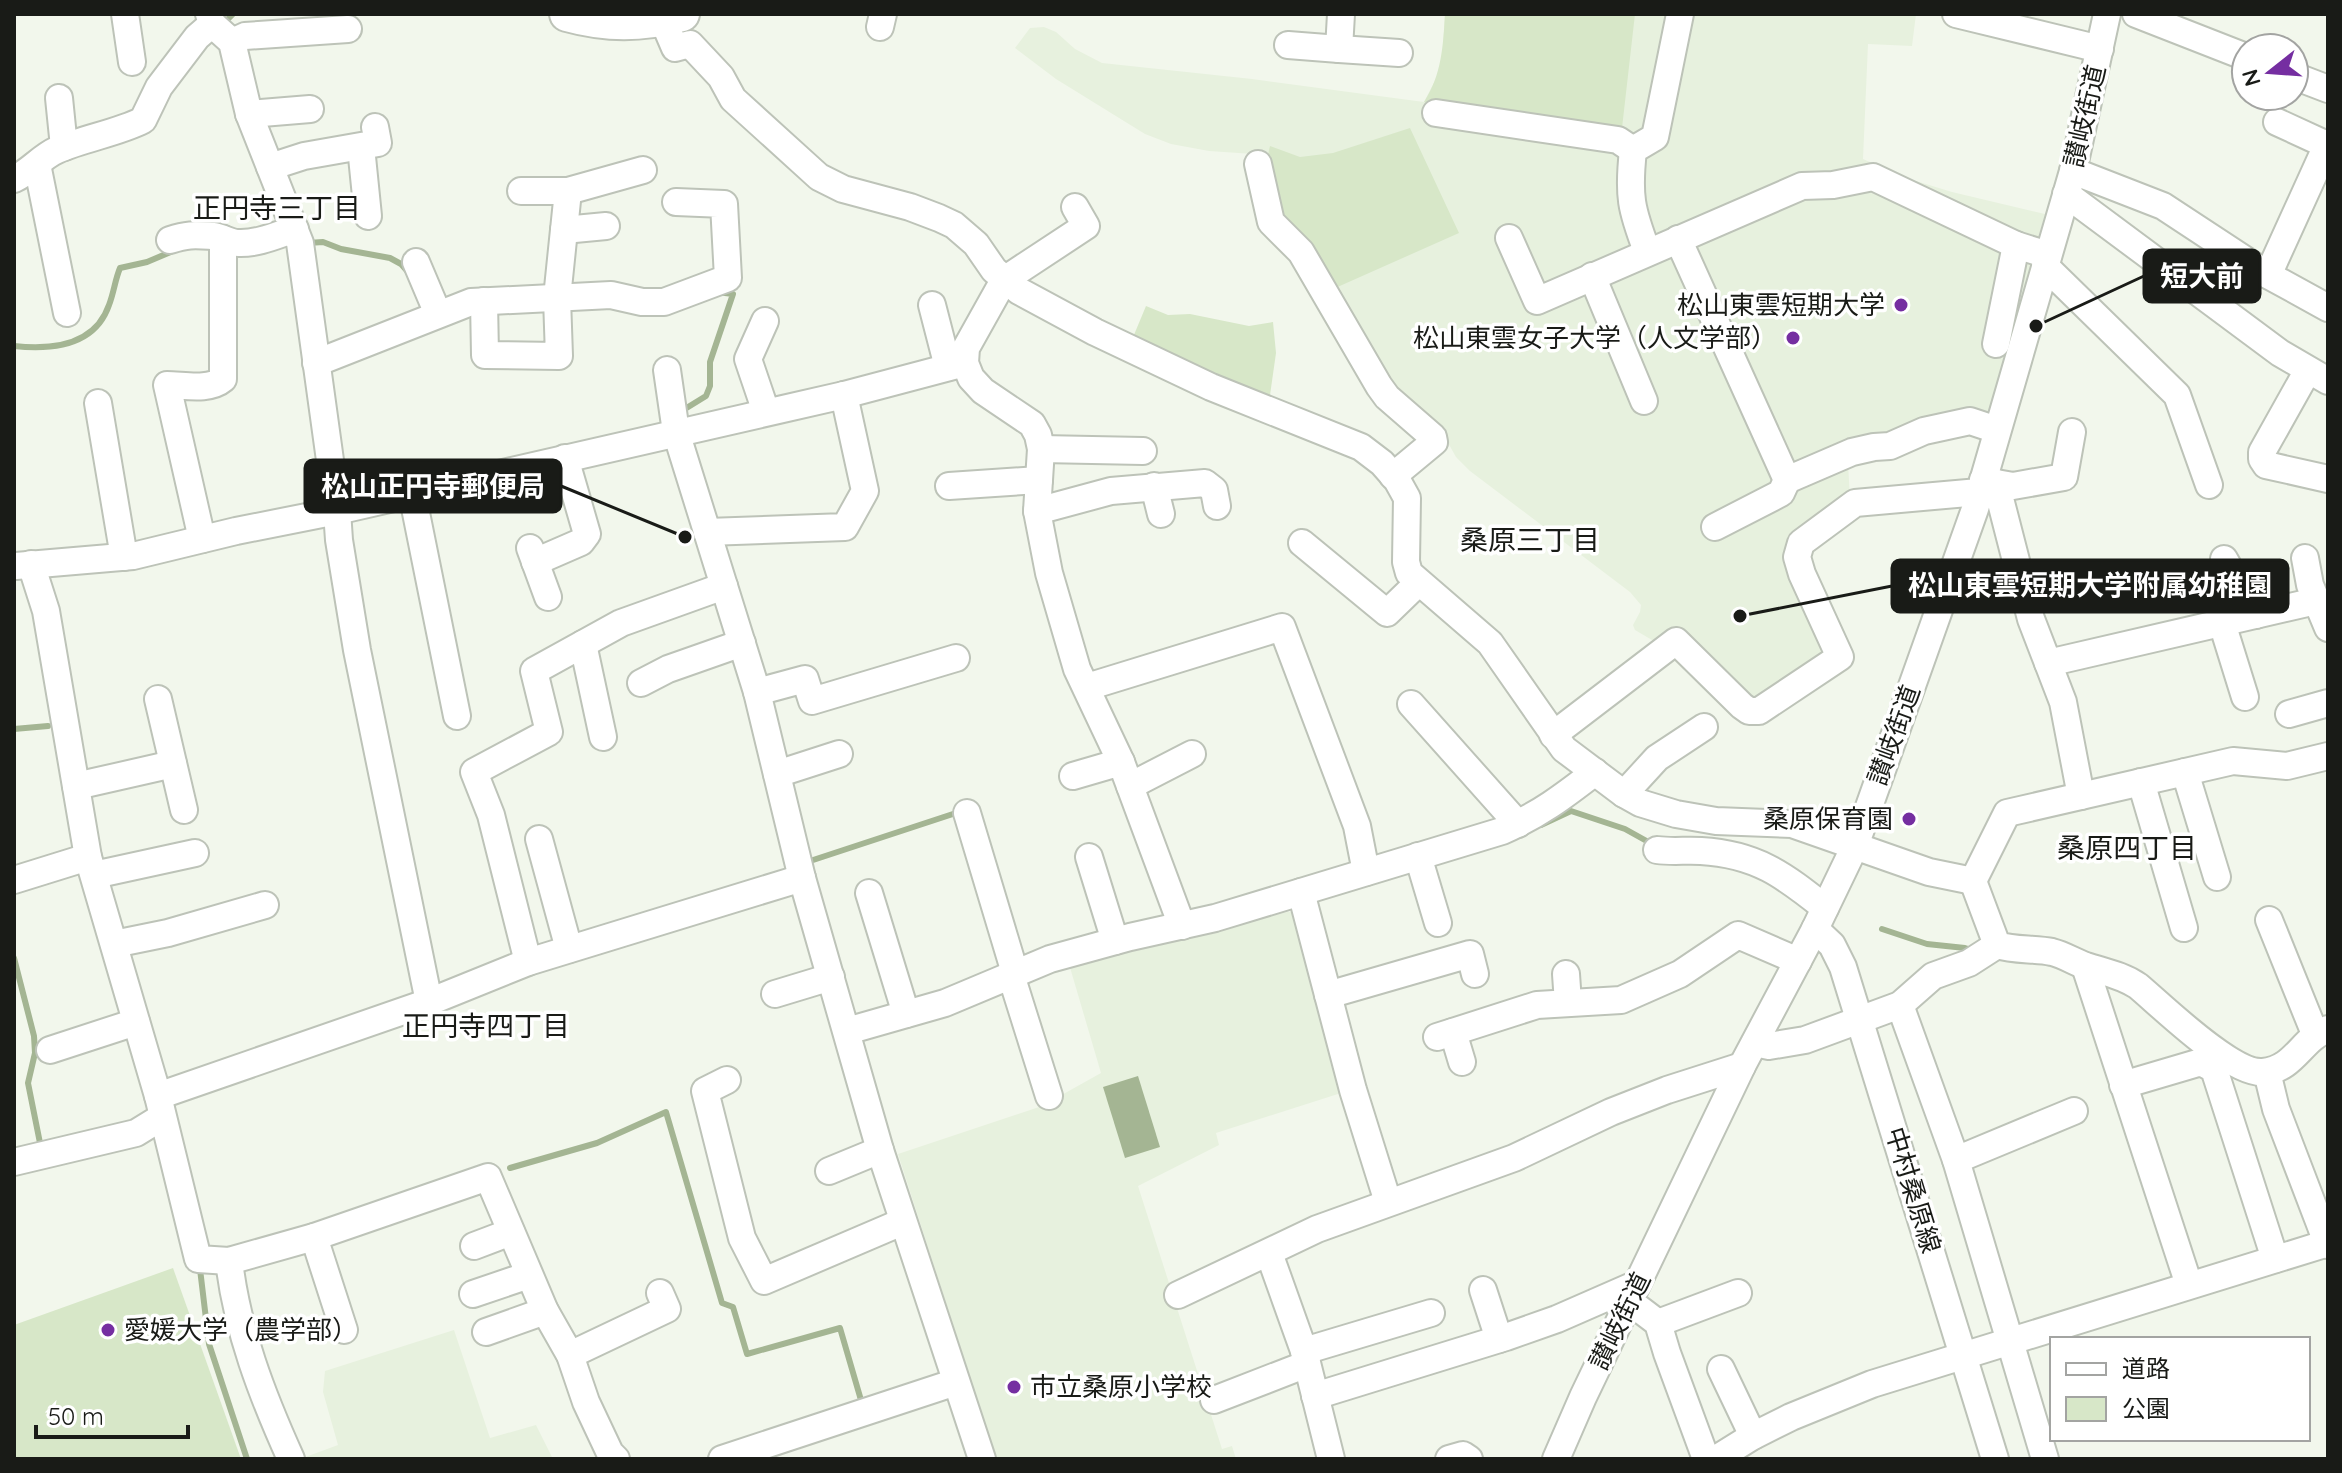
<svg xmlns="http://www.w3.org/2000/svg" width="2342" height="1473" viewBox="0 0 2342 1473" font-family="Quicksand,'Noto Sans JP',sans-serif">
	<rect width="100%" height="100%" fill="#f2f7ec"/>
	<g fill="#e7f1de">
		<path d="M1445,14H1916L1912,46L1868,44L1863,159L1906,178L1952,192L2045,214L1990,411L1929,424L1848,462L1850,500L1800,538L1835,656L1761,704L1635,630L1633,625L1640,612L1641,605L1630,592L1470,471L1456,457L1442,432L1400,400L1266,163L1268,155L1209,151L1171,144L1145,134L1056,79L1015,48L1030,28L1044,27L1056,32L1075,49L1102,63L1252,79L1424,102L1439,73L1443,48Z"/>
		<path d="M1287,912H1294L1341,1093L1216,1133L1219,1145L1138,1186L1222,1449L1232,1446L1236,1459H996L898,1154L1042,1106L1101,1073L1069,964L1180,935L1190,938Z"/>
		<path d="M454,1330L490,1438L536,1425L553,1459H300L338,1445L323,1392L325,1371Z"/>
	</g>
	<g fill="#d7e7c8">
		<path d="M1445,14H1635L1622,128L1555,122L1424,102C1442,74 1443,46 1445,14Z"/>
		<path d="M1410,128L1459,233L1333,289L1282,224L1266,163L1270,146L1300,157L1333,153Z"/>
		<path d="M1146,306L1168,315L1190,314L1249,326L1273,322L1276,353L1269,402L1131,342Z"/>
		<path d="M173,1268L241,1459H14V1325Z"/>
	</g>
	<path fill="#a4b593" d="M1138,1076L1160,1147L1125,1158L1103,1087Z"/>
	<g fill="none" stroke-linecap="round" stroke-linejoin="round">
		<g stroke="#a4b593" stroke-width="6">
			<path d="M225,22L233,14"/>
			<path d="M308,243L323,242L341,249L390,258L401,264L409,273"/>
			<path d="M14,346C51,350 95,346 109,305C114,292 115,280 120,268L147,262L173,251"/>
			<path d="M680,412L706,396L710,386V362L733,294L717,292"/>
			<path d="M14,729L48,726"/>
			<path d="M1541,825L1571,811L1625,829L1652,844"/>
			<path d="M807,862L959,812"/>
			<path d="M1882,929L1927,944L1965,948L1975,951"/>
			<path d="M14,958L34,1036L35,1053L28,1083L40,1143"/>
			<path d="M510,1168L597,1143L666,1112L722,1303L733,1307L747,1354L840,1328L863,1407"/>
			<path d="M200,1269L209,1344L247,1459"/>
		</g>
		<g stroke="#bdc3b8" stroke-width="30">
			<g id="minor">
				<path d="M125,14L132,62"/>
				<path d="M209,14L212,24L232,42L249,114L300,243L337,511L339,540L357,650L429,1002"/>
				<path d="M1956,14L2100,49"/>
				<path d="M2136,14L2246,57"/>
				<path d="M663,20L675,48L690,44L721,77L733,99L819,177L843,189L910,207L939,218L954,225L976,244L994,270L1019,291L1095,332L1211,387L1361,447L1382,463L1397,480L1407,498L1406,562L1409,573L1490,643L1564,749L1624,794L1640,803L1676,814L1716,821L1792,824L1929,872L1973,881L2007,813L2233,761L2287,766L2328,756"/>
				<path d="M880,27L883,14"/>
				<path d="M232,42L245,36L348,29"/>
				<path d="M1288,45L1339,49L1341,14"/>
				<path d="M1339,49L1399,53"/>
				<path d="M2294,76L2328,89"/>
				<path d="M59,98L64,147"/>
				<path d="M1436,113L1618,140L1633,150"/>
				<path d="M249,114L310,109"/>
				<path d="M2277,122L2327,145"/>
				<path d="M361,147L368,216"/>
				<path d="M37,164L67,313"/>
				<path d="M1258,164L1271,222L1301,252L1379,386L1387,397L1433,437L1434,442L1393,476"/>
				<path d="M270,167L304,156L378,143L375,127"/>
				<path d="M2073,171L2163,206L2268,275L2328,308"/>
				<path d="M14,179C30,172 41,157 57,150C84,138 118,133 143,120L159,87L197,37L212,24"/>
				<path d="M521,191H568L643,170"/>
				<path d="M2066,194L2280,353L2328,381"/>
				<path d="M1075,207L1086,226L1004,280L966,348L965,363L971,378L983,391L1032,424L1038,435L1041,449L1037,511L1049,573L1077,669L1121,762L1182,926"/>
				<path d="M564,230L606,226"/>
				<path d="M1509,238L1537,301L1802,186L1833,185L1873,177L2016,245L2048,255"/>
				<path d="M1678,239L1787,480L1852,452L1874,447L1890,446L1924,431L1970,421L1997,430"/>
				<path d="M170,240C188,234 195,235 213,236C222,237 230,243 238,243C257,244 277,235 295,229"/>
				<path d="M1647,251C1631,209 1628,196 1633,150L1655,137L1680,14"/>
				<path d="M416,262L438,314"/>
				<path d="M2045,266L2177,395L2209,485"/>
				<path d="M2268,275L2328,143"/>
				<path d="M1592,276L1644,401"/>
				<path d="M484,301L485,355L559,356L557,298L568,191"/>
				<path d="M932,305L948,367"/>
				<path d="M765,321L748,359L766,412"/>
				<path d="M1996,344L2016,245"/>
				<path d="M316,363L471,302L611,295L642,302H664L728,278L724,204L676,202"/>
				<path d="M667,370L676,432L757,692L802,878L880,1150L982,1459"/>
				<path d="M2308,370L2262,452V459L2266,465L2328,479"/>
				<path d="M98,403L124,557"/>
				<path d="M1041,449L1143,451"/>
				<path d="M1983,480L1996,483L2031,619L2063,702L2081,796"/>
				<path d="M1996,483L2013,486L2064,477L2072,432"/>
				<path d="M949,486L1039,480"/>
				<path d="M1154,486L1161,514"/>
				<path d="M412,493L457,716"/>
				<path d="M1037,511L1111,491L1205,483L1214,490L1217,506"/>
				<path d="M1715,527L1781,493L1787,480"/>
				<path d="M707,532L845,527L865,491L844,395"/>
				<path d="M202,539L167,385C184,385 209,391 223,379V239"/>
				<path d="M1302,543L1387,613L1418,583"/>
				<path d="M530,548L548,597"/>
				<path d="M2305,558L2310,585L2328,628"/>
				<path d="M2224,559L2256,615"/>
				<path d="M535,562L581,542L587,534L565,458"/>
				<path d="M31,564L46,611L88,857L158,1096L198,1259L229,1261L314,1237L488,1177L545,1311L570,1355L586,1402L610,1453L616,1459"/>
				<path d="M16,566L133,556L236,531L337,511L844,395L965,363"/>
				<path d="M2222,623L2245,697"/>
				<path d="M583,644L603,737"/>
				<path d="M2048,663L2316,601"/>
				<path d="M641,683L668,669L742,643"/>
				<path d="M1087,687L1282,627L1357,826L1366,872"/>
				<path d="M757,692L805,679L812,701L956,658"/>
				<path d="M158,699L184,810"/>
				<path d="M1411,704L1518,824"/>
				<path d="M2289,714L2328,703"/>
				<path d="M1553,735L1676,641L1742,706L1749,711H1759L1840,657L1802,574L1797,557L1801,543L1855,503L1979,492"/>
				<path d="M2185,772L2217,877"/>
				<path d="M777,774L839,754"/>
				<path d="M1073,776L1121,762"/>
				<path d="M2141,782L2184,928"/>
				<path d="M76,786L173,764"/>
				<path d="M1130,786L1192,754"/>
				<path d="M1624,794L1657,758L1704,727"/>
				<path d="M967,813L1015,973"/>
				<path d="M539,839L569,949"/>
				<path d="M1657,850C1672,852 1687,850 1701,851C1756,854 1784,875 1825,908"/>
				<path d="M1418,856L1438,923"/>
				<path d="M1089,857L1115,941"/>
				<path d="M94,875L195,853"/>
				<path d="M14,880L88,857"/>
				<path d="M1973,881L1997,945C2015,951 2034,948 2052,952C2064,955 2075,962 2086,966C2104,972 2122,975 2138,986C2162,1006 2232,1075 2263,1072C2295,1069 2301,1039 2328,1029"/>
				<path d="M1301,892L1353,1090L1388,1202"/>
				<path d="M869,893L906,1014"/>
				<path d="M2269,920L2315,1034"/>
				<path d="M1815,929L1832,945L1843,967L1995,1459"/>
				<path d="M114,944L168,933L265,905"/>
				<path d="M528,962L491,815L474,772L549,732L534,671L621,623L724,586"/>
				<path d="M2085,966L2189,1285"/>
				<path d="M1566,974L1568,1003"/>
				<path d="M1011,975L1049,1096"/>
				<path d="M775,994L831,977"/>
				<path d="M1328,995L1470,954L1475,974"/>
				<path d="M1900,1005L1956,1160L2045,1459"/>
				<path d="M847,1031L945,1003L1050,959L1130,937L1215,918L1502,831C1539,815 1564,796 1595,772"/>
				<path d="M1453,1032L1462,1062"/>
				<path d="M1437,1037L1537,1005L1621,1000L1680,974L1738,935L1798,961"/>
				<path d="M1755,1043L1769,1046L1805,1040L1900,1005L1933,976L1969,963L1997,945"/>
				<path d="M50,1050L136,1022"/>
				<path d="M2267,1072L2276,1109L2328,1245"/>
				<path d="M727,1080L705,1091L742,1238L764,1281L902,1222"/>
				<path d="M2123,1085L2201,1062L2214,1069L2275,1259"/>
				<path d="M158,1096L429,1002L528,962L802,878"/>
				<path d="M1956,1160L2074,1111"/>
				<path d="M14,1162L136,1133L162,1117"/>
				<path d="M829,1171L880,1150"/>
				<path d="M314,1237L344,1330"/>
				<path d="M474,1246L511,1232"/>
				<path d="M1269,1253L1304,1351L1331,1459"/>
				<path d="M229,1261C237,1330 262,1395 291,1459"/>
				<path d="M1483,1290L1499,1339"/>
				<path d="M473,1294L529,1275"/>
				<path d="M1178,1295L1317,1229L1514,1158L1611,1112L1667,1090L1742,1066"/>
				<path d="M1629,1301L1658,1323L1667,1353L1706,1459"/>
				<path d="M1658,1323L1738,1293"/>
				<path d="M486,1332L545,1311"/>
				<path d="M1304,1351L1431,1313"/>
				<path d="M570,1355L667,1309L660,1293"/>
				<path d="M1721,1369L1753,1436"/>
				<path d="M1315,1396L1506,1337L1557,1319L1637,1284"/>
				<path d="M1214,1400L1307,1364"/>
				<path d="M722,1459L956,1382"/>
				<path d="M1449,1459L1463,1455L1469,1459"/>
				<path d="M1556,1459L1583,1397L1742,1066L1815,929L1855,846L1975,509L2073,171L2107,14"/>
				<path d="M1716,1459L1753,1436L1791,1417L1872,1384L2328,1243"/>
			</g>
		</g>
		<g stroke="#bdc3b8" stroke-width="38">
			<path id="major" d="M567,14C607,25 641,25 682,14"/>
		</g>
		<use href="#minor" stroke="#fff" stroke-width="26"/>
		<use href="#major" stroke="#fff" stroke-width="34"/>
	</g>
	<g fill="#752ea1" stroke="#fff" stroke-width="3">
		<circle cx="1901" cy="305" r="8"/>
		<circle cx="1793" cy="338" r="8"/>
		<circle cx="1909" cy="819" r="8"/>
		<circle cx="108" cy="1330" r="8"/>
		<circle cx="1014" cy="1387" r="8"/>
	</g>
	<g text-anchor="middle" stroke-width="7" stroke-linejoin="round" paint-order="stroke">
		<g font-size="26" fill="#191b17" stroke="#fff">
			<text transform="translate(2085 116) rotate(-77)" y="9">讃岐街道</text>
			<text transform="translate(1894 735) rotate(-70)" y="9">讃岐街道</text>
			<text transform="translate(1913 1190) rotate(73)" y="9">中村桑原線</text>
			<text transform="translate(1620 1321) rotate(-64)" y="9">讃岐街道</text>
		</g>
		<g font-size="26" fill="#191b17" stroke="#fff" text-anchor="end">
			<text x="1885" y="314">松山東雲短期大学</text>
			<text x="1777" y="347">松山東雲女子大学（人文学部）</text>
			<text x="1893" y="828">桑原保育園</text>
			<text x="124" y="1339" text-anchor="start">愛媛大学（農学部）</text>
			<text x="1030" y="1396" text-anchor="start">市立桑原小学校</text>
		</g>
		<g font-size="28" fill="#191b17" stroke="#fff">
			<text x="277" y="218">正円寺三丁目</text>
			<text x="1530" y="550">桑原三丁目</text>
			<text x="2127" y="858">桑原四丁目</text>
			<text x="486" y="1036">正円寺四丁目</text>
		</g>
	</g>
	<path fill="none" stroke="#191b17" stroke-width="3" d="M2036 326L2144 276M685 537L561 486M1740 616L1892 586"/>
	<g fill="#191b17" stroke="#fff" stroke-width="3">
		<circle cx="2036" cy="326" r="8"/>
		<circle cx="685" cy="537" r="8"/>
		<circle cx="1740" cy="616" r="8"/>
	</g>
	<g fill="#191b17" stroke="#191b17" stroke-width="3">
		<rect x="2144" y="250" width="116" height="52" rx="8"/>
		<rect x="305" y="460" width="256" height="52" rx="8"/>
		<rect x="1892" y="560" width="396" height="52" rx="8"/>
	</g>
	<g font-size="28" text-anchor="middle" font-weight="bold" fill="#fff">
		<text x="2202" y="286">短大前</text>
		<text x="433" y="496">松山正円寺郵便局</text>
		<text x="2090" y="595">松山東雲短期大学附属幼稚園</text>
	</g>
	<rect width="2342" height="1473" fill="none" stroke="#191b17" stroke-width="32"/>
	<rect x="2050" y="1337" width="260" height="104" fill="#ffffff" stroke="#a3a4a2" stroke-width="2"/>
	<rect x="2066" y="1363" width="40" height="12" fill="#ffffff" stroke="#a3a4a2" stroke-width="2"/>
	<text x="2122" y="1377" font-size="24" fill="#191b17">道路</text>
	<rect x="2066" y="1397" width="40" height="24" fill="#d7e7c8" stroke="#a3a4a2" stroke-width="2"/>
	<text x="2122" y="1417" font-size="24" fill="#191b17">公園</text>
	<g transform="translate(2270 72) rotate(253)"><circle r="38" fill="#ffffff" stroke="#a3a4a2" stroke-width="2"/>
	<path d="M0-6L14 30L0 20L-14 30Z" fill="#752ea1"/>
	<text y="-12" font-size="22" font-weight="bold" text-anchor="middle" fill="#191b17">N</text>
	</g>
	<path d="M36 1425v12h152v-12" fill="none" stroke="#191b17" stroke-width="4"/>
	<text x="48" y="1425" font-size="24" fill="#191b17" stroke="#ffffff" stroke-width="6" paint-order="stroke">50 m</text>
</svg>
